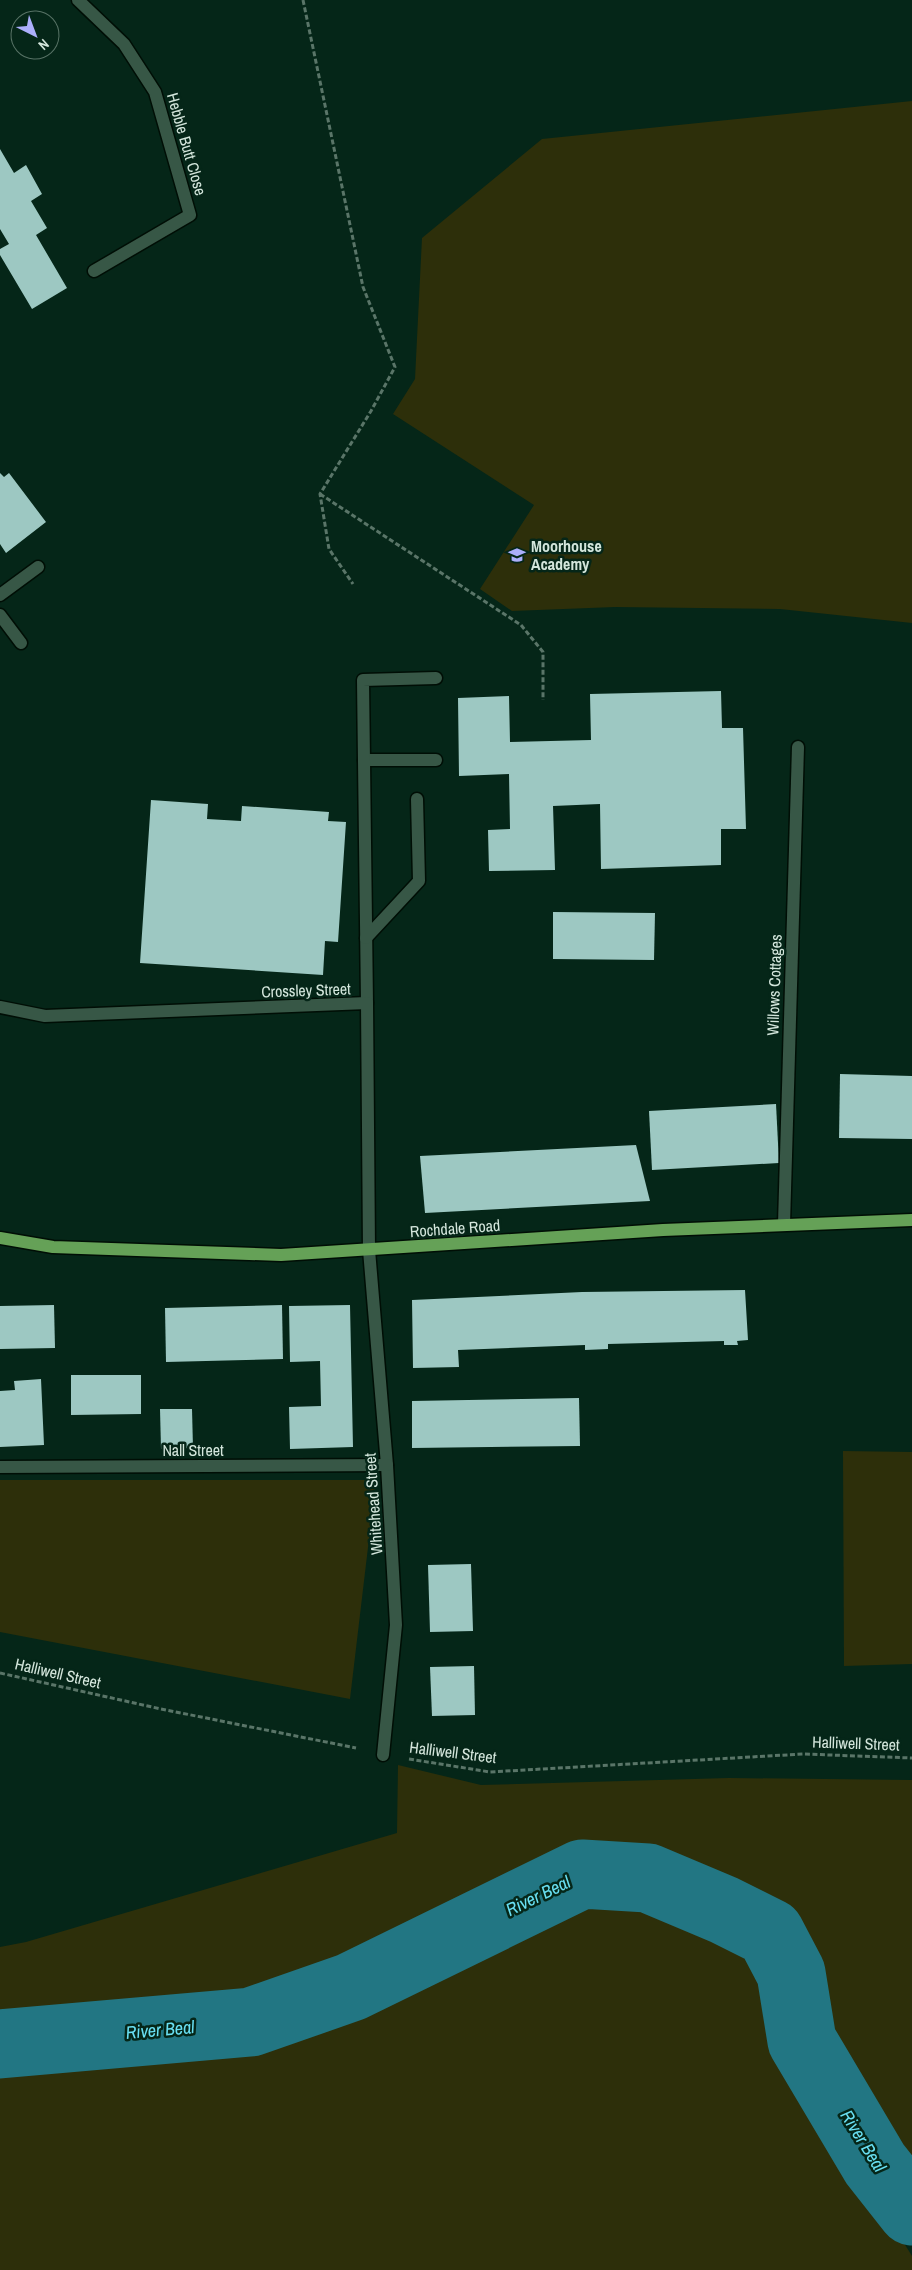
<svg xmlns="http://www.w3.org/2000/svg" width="912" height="2270" viewBox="0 0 912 2270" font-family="'Archivo Narrow',sans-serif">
	<rect width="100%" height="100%" fill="#052618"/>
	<g fill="#2d2f0a">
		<path d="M912,101V623L780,609L615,607L512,611L480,589L534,505L393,414L415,379L422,238L542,139Z"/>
		<path d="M843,1451L912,1452V1664L844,1666Z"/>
		<path d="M0,1480H376L350,1699L0,1632Z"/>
		<path d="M398,1765L481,1785L729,1778L912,1780V2189L868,2130L815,2030V1966L794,1922L730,1883L616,1857L572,1864L338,1974L251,2000L0,2025V1947L26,1942L397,1833Z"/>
		<path d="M629,1892L696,1914L740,1940L768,1976L783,2044L797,2071L912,2256V2270H0V2064L129,2062L296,2034L567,1904Z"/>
	</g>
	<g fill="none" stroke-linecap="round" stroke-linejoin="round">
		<path stroke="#227683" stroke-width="69" d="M0,2044L251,2022L351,1987L582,1874L648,1878L724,1910L770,1933L791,1973L802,2041L875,2164L912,2211"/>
	</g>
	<g fill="#9dc8c2">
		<path d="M0,149L14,173L26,165L42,194L31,201L47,228L36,235L67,288L32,309L0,255V249L9,244L0,229Z"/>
		<path d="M0,473L4,477L9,473L46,522L6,553L0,544Z"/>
		<path d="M721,691L722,728H743L746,829H721V865L601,869L600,804L553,806L555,870L489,871L488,830L510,829L509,774L459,776L458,698L509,696L510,742L591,740L590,694Z"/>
		<path d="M151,800L208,804L207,819L241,821L242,806L329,812L328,821L346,822L338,942L325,941L323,975L140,963Z"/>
		<path d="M553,912L655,913L654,960L553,959Z"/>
		<path d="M840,1074L912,1076V1139L839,1138Z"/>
		<path d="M776,1104L779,1163L652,1170L649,1111Z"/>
		<path d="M636,1145L650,1201L425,1213L420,1156Z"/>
		<path d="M745,1290L748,1340L737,1341L738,1345H724V1341L608,1344V1349L585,1350V1345L458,1350L459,1367L413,1368L412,1300L582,1292Z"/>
		<path d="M54,1305L55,1348L0,1349V1306Z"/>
		<path d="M282,1305L283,1359L166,1362L165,1308Z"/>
		<path d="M350,1305L353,1447L290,1449L289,1407L321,1406L320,1361L290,1362L289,1306Z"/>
		<path d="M71,1375H141V1414L71,1415Z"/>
		<path d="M41,1379L44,1445L0,1447V1391L15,1390L14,1381Z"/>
		<path d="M579,1398L580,1446L412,1448V1401Z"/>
		<path d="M160,1409H192L193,1448L161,1449Z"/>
		<path d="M471,1564L473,1631L430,1632L428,1565Z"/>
		<path d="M474,1666L475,1715L432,1716L430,1667Z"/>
	</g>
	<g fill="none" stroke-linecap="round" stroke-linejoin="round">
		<g stroke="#000e05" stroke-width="15">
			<g id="service">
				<path d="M364,760H436"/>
				<path d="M367,1003L363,680L436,678"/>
			</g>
		</g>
		<g stroke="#000e05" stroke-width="15">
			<g id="minor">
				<path d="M78,0L124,44L155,92L190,215L94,271"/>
				<path d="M0,595L38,567"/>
				<path d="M0,615L21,643"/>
				<path d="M366,938L419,881L417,799"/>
				<path d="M0,1007L45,1016L367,1003L369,1250L387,1465L396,1625L383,1755"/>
				<path d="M784,1224L798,747"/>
				<path d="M0,1467L387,1465"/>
			</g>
		</g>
		<g stroke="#000e05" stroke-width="15">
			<path id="primary" d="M0,1238L53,1247L281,1255L663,1230L912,1220"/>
		</g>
		<g stroke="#5a7568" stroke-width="3" stroke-dasharray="5 2.5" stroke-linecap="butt">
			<path d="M303,0L363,287L395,367L371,411L320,494L329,549L353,584"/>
			<path d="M320,494L521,625L543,652V700"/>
			<path d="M0,1673L161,1709L356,1748"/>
			<path d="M409,1759L490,1772L803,1754L912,1758"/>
		</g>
		<use href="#service" stroke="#375746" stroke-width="12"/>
		<use href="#minor" stroke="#375746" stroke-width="12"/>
		<use href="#primary" stroke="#65a157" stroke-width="12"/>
	</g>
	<defs>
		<g id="school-bare" transform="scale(1.35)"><path d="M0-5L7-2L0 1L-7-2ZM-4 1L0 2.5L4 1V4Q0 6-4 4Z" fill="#acaffb" stroke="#052618" stroke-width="2.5" paint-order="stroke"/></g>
	</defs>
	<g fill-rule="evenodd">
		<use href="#school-bare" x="517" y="555"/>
	</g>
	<g text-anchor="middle" stroke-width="5" stroke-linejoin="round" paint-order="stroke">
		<g font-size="16" fill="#d4e6dc" stroke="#052618">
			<text transform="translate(187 144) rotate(74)" y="6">Hebble Butt Close</text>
			<text transform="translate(774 985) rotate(-88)" y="6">Willows Cottages</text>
			<text transform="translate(306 990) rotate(-2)" y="6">Crossley Street</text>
			<text transform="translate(455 1228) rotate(-4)" y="6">Rochdale Road</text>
			<text x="193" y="1456">Nall Street</text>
			<text transform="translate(373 1504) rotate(-94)" y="6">Whitehead Street</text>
			<text transform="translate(58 1673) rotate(13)" y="6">Halliwell Street</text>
			<text transform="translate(856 1743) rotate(2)" y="6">Halliwell Street</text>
			<text transform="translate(453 1752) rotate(7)" y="6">Halliwell Street</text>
		</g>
		<g font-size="16" font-weight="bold" fill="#d4e6dc" stroke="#052618" text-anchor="start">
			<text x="531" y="552">Moorhouse<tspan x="531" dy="18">Academy</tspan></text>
		</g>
		<g font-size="18" font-style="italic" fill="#69e0f3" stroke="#052618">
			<text transform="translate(538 1896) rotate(-26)" y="6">River Beal</text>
			<text transform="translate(160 2030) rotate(-5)" y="6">River Beal</text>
			<text transform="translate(863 2141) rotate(58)" y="6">River Beal</text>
		</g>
	</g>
	<g transform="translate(35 35) rotate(138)"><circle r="24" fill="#052618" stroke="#587366"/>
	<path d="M0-4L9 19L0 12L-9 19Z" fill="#acaffb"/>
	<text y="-8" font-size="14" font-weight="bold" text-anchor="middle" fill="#d4e6dc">N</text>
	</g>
</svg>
